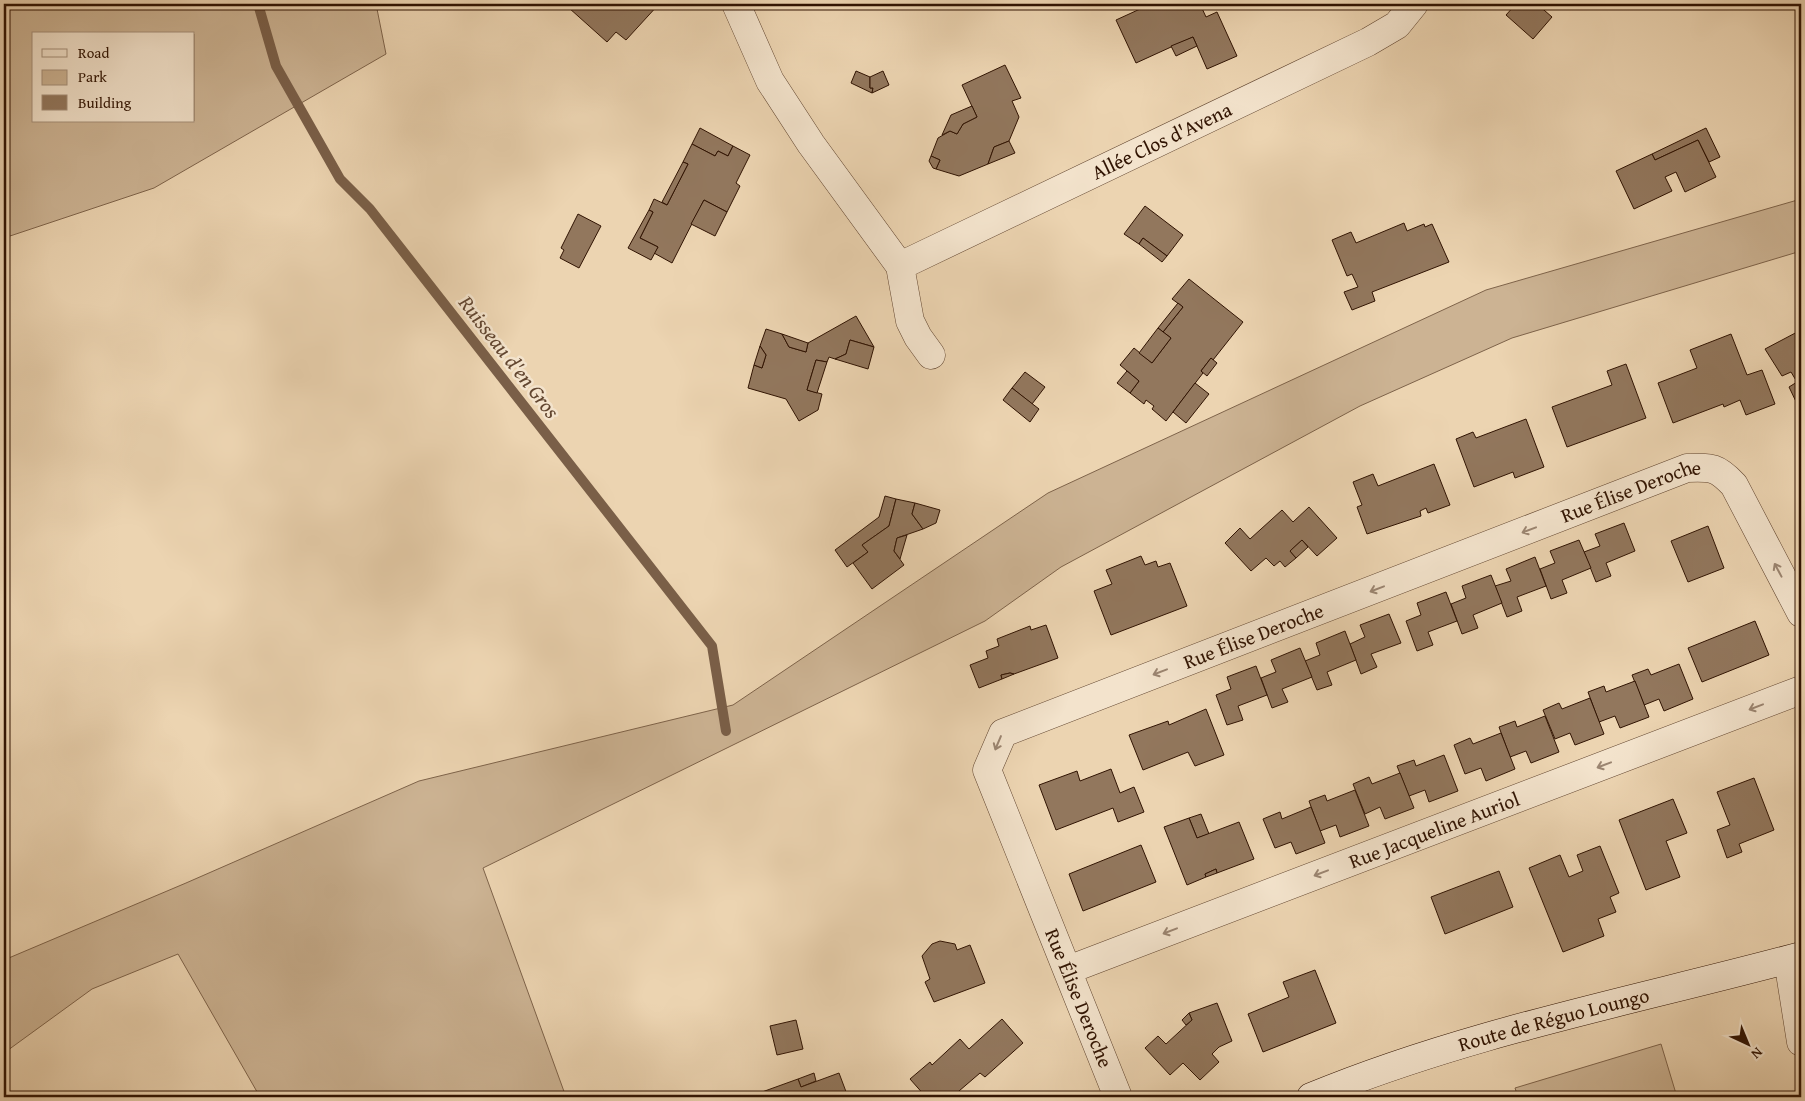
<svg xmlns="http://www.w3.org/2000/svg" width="1805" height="1101" viewBox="0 0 1805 1101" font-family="'Gentium Book Plus',serif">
	<rect width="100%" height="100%" fill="#ecd4b1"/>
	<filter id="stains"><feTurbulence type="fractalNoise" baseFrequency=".004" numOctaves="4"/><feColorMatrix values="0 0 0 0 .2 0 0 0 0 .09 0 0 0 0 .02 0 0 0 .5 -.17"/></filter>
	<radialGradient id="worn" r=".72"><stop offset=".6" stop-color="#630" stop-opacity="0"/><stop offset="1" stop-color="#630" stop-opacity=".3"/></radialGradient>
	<g fill="#ccb393" stroke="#7e634a" fill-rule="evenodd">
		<path d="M4,4H376L386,54L154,188L4,238ZM34,34H194V121H34Z"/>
		<path d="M1801,199V251L1512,338L1360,406L1061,567L985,621L483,868L566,1097H260L178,954L92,989L4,1053V960L186,883L419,781L733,705L1048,493L1486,290Z"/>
		<path d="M1661,1044L1677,1097H1518L1515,1088Z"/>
	</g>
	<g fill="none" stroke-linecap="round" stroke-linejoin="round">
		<path stroke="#7a5f48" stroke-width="10" d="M258,4L276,66L340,179L370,209L712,646L726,731"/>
	</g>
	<g fill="#92775d" stroke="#301302">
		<path d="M572,4H659L626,40L616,32L607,42L569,8Z"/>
		<path d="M1151,4H1200L1206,17L1217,12L1237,56L1207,69L1193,37L1136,63L1116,20Z"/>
		<path d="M1516,4H1537L1552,17L1533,39L1506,15Z"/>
		<path d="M1193,37L1197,46L1176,56L1171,46Z"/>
		<path d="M1005,65L1021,98L1012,101L1019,117L1009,141L994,147L988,164L959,176L936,169L940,160L931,156L938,138L950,131L957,134L963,124L977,117L962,85Z"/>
		<path d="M856,71L870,77V88H873L872,93L851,83Z"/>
		<path d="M883,71L889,85L872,93L873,88H870V77Z"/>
		<path d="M972,106L977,117L963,124L957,134L950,131L942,135L951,115Z"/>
		<path d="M700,128L733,146L728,156L718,151L715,156L692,144Z"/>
		<path d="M1706,128L1720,157L1709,162L1698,140L1655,160L1652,154Z"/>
		<path d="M1698,140L1716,177L1685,192L1676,172L1665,177L1672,191L1634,209L1616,171L1652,154L1655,160Z"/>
		<path d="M1009,141L1015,153L988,164L994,147Z"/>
		<path d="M692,144L715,156L718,151L728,156L733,146L750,155L736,183L740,186L727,212L704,200L672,263L654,253L658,247L640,238L653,212L649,210L654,199L667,205L688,164L683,162Z"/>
		<path d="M931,156L940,160L936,169L933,168L929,161Z"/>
		<path d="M683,162L688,164L667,205L662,202Z"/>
		<path d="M704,200L727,212L715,236L691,224Z"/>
		<path d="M1145,206L1183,235L1167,256L1143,238L1139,244L1124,234Z"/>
		<path d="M649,210L653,212L640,238L658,247L651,260L628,248Z"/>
		<path d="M578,214L601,226L579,268L560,258L564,250L561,248Z"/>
		<path d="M1404,223L1407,231L1424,224L1425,227L1432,224L1449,262L1372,292L1375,301L1352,310L1344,292L1358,287L1352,274L1347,276L1332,240L1351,232L1356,243Z"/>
		<path d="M1143,238L1167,256L1162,262L1139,244Z"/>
		<path d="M1189,279L1243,322L1213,360L1211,358L1201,371L1203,373L1166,421L1152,409L1154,406L1146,400L1144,404L1130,393L1139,381L1120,365L1134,348L1152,363L1171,338L1163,332L1183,307L1172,299Z"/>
		<path d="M1178,303L1183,307L1163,332L1158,328Z"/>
		<path d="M856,316L874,347L850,340L846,354L835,359L829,357L827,362L816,360L807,390L822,394L818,410L799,421L786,399L748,388L754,365L762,368L766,355L760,346L766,329L782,334L789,347L806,352L808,343Z"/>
		<path d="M1158,328L1171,338L1152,363L1139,353Z"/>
		<path d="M1801,330V412L1789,387L1797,382L1791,372L1782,376L1765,349Z"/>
		<path d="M782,334L808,343L806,352L789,347Z"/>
		<path d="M1731,334L1747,375L1762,370L1775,404L1746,415L1740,400L1724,407L1723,404L1673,423L1658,383L1697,368L1690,350Z"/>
		<path d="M850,340L874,347L868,369L835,359L846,354Z"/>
		<path d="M760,346L766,355L762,368L754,365Z"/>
		<path d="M1211,358L1217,363L1207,376L1201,371Z"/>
		<path d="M816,360L827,362L817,393L807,390Z"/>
		<path d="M1626,364L1646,418L1567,447L1552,407L1612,385L1607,371Z"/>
		<path d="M1127,371L1139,381L1130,393L1117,383Z"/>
		<path d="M1025,372L1045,387L1032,404L1012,388Z"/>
		<path d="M1195,383L1209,394L1186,423L1173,412Z"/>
		<path d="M1012,388L1039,409L1030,422L1003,400Z"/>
		<path d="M1526,419L1544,467L1515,478L1513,472L1474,487L1456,439L1473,432L1476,438Z"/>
		<path d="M1434,464L1450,505L1428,513L1426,508L1420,511L1421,516L1367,534L1357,507L1362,505L1353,482L1373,474L1378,486Z"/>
		<path d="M885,496L896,499L889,526L862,545L868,552L847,567L835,550L879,517Z"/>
		<path d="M896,499L915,503L912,514L923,529L897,538L894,551L904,565L872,589L853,563L868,552L862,545L889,526Z"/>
		<path d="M915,503L940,510L936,523L923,529L912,514Z"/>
		<path d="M1309,507L1337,538L1317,556L1302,540L1290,551L1296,558L1285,567L1280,561L1274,566L1266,558L1251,571L1225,543L1240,528L1250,539L1282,510L1293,522Z"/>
		<path d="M1624,523L1635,551L1606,563L1611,576L1596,582L1584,552L1600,546L1595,534Z"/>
		<path d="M1708,526L1724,568L1688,582L1671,541Z"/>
		<path d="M907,535L900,559L894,551L897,538Z"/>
		<path d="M1302,540L1308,547L1296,558L1290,551Z"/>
		<path d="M1579,540L1591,568L1562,580L1567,593L1551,599L1540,569L1555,563L1550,551Z"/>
		<path d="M1141,556L1145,565L1156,561L1158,567L1170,563L1187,606L1111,635L1094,591L1112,584L1106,570Z"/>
		<path d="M1535,557L1546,586L1517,597L1522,611L1507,617L1495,586L1511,581L1506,569Z"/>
		<path d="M1491,575L1502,603L1473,615L1478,628L1462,634L1451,604L1466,598L1462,586Z"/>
		<path d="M1446,592L1457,621L1428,632L1433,645L1417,651L1406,621L1421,615L1417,603Z"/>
		<path d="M1389,614L1401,643L1371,654L1377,667L1361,674L1350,644L1365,637L1360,625Z"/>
		<path d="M1755,621L1769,655L1702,682L1688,648Z"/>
		<path d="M1046,625L1058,658L1014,674L1010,673L1001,675L1002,679L979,688L970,665L988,658L986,651L999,646L997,639L1030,626L1031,630Z"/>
		<path d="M1345,631L1356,660L1327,672L1332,685L1317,690L1305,661L1320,655L1316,643Z"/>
		<path d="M1300,648L1312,677L1282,689L1288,702L1272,708L1261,678L1276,672L1271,660Z"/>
		<path d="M1679,664L1693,699L1664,711L1659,699L1644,705L1632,675L1648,669L1651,675Z"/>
		<path d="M1256,666L1267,695L1238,706L1243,720L1227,725L1216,695L1231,689L1227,677Z"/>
		<path d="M1010,673L1014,674L1002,679L1001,675Z"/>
		<path d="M1635,681L1649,717L1620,728L1615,716L1599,722L1588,692L1604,686L1606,692Z"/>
		<path d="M1590,698L1604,734L1575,745L1570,733L1555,739L1543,710L1559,703L1562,709Z"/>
		<path d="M1206,709L1224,755L1195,766L1188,752L1143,770L1129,735L1168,721L1169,725Z"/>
		<path d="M1545,716L1559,752L1531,763L1526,751L1510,757L1499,727L1515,721L1517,727Z"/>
		<path d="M1501,733L1515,769L1486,781L1481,768L1465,774L1454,745L1470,738L1473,744Z"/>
		<path d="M1444,755L1458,791L1429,802L1425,790L1409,796L1397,766L1414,760L1416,766Z"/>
		<path d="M1111,769L1120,793L1134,787L1144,812L1118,822L1113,808L1056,830L1039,785L1077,771L1080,781Z"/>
		<path d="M1400,773L1414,808L1385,819L1380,807L1365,814L1353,784L1369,777L1372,784Z"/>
		<path d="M1754,778L1774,830L1739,844L1742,852L1727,858L1717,830L1730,825L1717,792Z"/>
		<path d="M1355,790L1369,826L1340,837L1336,825L1320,831L1309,801L1325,795L1327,801Z"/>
		<path d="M1673,799L1687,833L1666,841L1680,877L1646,890L1619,820Z"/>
		<path d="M1311,807L1325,843L1296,854L1291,842L1275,848L1263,819L1280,812L1282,819Z"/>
		<path d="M1201,814L1209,834L1197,838L1189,818Z"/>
		<path d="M1189,818L1197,838L1239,822L1254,859L1217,873L1216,869L1205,874L1206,877L1187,885L1164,827Z"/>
		<path d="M1141,845L1156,882L1083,911L1069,874Z"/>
		<path d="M1600,846L1619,893L1610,897L1616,912L1598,919L1604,936L1563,952L1529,868L1560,855L1569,877L1583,871L1577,855Z"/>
		<path d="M1216,869L1217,873L1206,877L1205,874Z"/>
		<path d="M1499,871L1513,907L1445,934L1431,897Z"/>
		<path d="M940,941L955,944L957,950L970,945L985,983L934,1002L925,982L930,979L922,956L932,944Z"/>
		<path d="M1315,970L1336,1023L1263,1052L1248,1014L1289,997L1283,982Z"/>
		<path d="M1217,1003L1232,1041L1219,1047L1212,1054L1219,1062L1200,1080L1183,1063L1170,1075L1145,1048L1158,1036L1166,1044L1192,1020L1189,1013Z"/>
		<path d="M1189,1013L1192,1020L1186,1025L1182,1020Z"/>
		<path d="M1002,1019L1023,1043L985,1077L980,1073L952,1097H926L910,1079L930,1062L932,1065L960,1039L969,1049Z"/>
		<path d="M796,1020L803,1049L777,1055L770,1026Z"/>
		<path d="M814,1073L816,1081L801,1087L798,1079Z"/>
		<path d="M839,1073L848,1097H764L762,1092L798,1079L801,1087Z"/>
	</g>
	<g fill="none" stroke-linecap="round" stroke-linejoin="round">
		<g stroke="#5f432e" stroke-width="29">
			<g id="street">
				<path d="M736,4L770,81L811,144L900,266L910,321L918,337L931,355"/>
				<path id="s1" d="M900,266L1368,42L1397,25L1414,4"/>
				<path d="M1788,960L1801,1042"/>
				<path id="s2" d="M1068,970L1801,690"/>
				<path id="s3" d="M1118,1097L987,770L1003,733L1687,468C1712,467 1717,467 1734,485L1801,613"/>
			</g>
		</g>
		<g stroke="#301302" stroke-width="29">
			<g id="secondary">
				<path id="s4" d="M1311,1097C1468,1032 1638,1000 1801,956"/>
			</g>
		</g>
		<use href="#street" stroke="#f3e3cc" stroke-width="28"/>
		<use href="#secondary" stroke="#f3e3cc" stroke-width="28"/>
	</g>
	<defs><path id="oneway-shaft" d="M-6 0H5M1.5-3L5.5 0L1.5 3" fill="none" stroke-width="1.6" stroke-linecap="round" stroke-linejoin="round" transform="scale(1.25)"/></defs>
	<g stroke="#9b8571">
		<use href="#oneway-shaft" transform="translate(1529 530) rotate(159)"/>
		<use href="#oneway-shaft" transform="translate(1778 570) rotate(-118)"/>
		<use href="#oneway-shaft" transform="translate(1377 589) rotate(159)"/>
		<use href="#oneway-shaft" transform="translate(1160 672) rotate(159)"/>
		<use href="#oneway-shaft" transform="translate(1756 707) rotate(159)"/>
		<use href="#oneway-shaft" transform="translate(998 743) rotate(113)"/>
		<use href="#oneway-shaft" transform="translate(1604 765) rotate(159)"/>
		<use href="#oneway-shaft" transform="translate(1321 873) rotate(159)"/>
		<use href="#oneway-shaft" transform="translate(1170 931) rotate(159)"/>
	</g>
	<g text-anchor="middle" stroke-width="5" stroke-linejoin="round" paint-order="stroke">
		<g font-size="20" fill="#301302" stroke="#f3e3cc">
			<text dy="7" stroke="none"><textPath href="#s1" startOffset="290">Allée Clos d'Avena</textPath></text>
			<text dy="7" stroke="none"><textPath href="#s3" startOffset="1066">Rue Élise Deroche</textPath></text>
			<text dy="7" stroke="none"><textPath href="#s3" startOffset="661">Rue Élise Deroche</textPath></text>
			<text dy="7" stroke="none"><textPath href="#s2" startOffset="392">Rue Jacqueline Auriol</textPath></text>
			<text transform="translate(1079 998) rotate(68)" y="7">Rue Élise Deroche</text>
			<text dy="7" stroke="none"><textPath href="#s4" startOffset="255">Route de Réguo Loungo</textPath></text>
		</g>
		<g font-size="21" font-style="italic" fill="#624630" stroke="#f3e3cc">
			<text transform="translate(509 357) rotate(52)" y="7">Ruisseau d'en Gros</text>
		</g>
	</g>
	<rect width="1805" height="1101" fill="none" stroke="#ecd4b1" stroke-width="20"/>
	<rect x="5" y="5" width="1795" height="1091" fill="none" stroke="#301302" stroke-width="2.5"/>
	<rect x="10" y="10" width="1785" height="1081" fill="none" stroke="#301302"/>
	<rect x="32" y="32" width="162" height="90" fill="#f3e3cc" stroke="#a5907b"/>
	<rect x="42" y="49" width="25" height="8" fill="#f3e3cc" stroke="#a5907b"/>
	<text x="78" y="58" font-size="15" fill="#301302">Road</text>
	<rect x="42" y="70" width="25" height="15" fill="#ccb393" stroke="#a5907b"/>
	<text x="78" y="82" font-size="15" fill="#301302">Park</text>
	<rect x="42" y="95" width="25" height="15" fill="#92775d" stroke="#a5907b"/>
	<text x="78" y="108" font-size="15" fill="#301302">Building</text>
	<g transform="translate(1748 1044) rotate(136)" stroke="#f3e3cc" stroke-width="4" paint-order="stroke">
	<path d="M0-4L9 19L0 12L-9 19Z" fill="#301302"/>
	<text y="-8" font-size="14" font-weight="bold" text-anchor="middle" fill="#301302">N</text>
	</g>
	<rect width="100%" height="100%" filter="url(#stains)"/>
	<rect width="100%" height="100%" fill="url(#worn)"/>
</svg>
